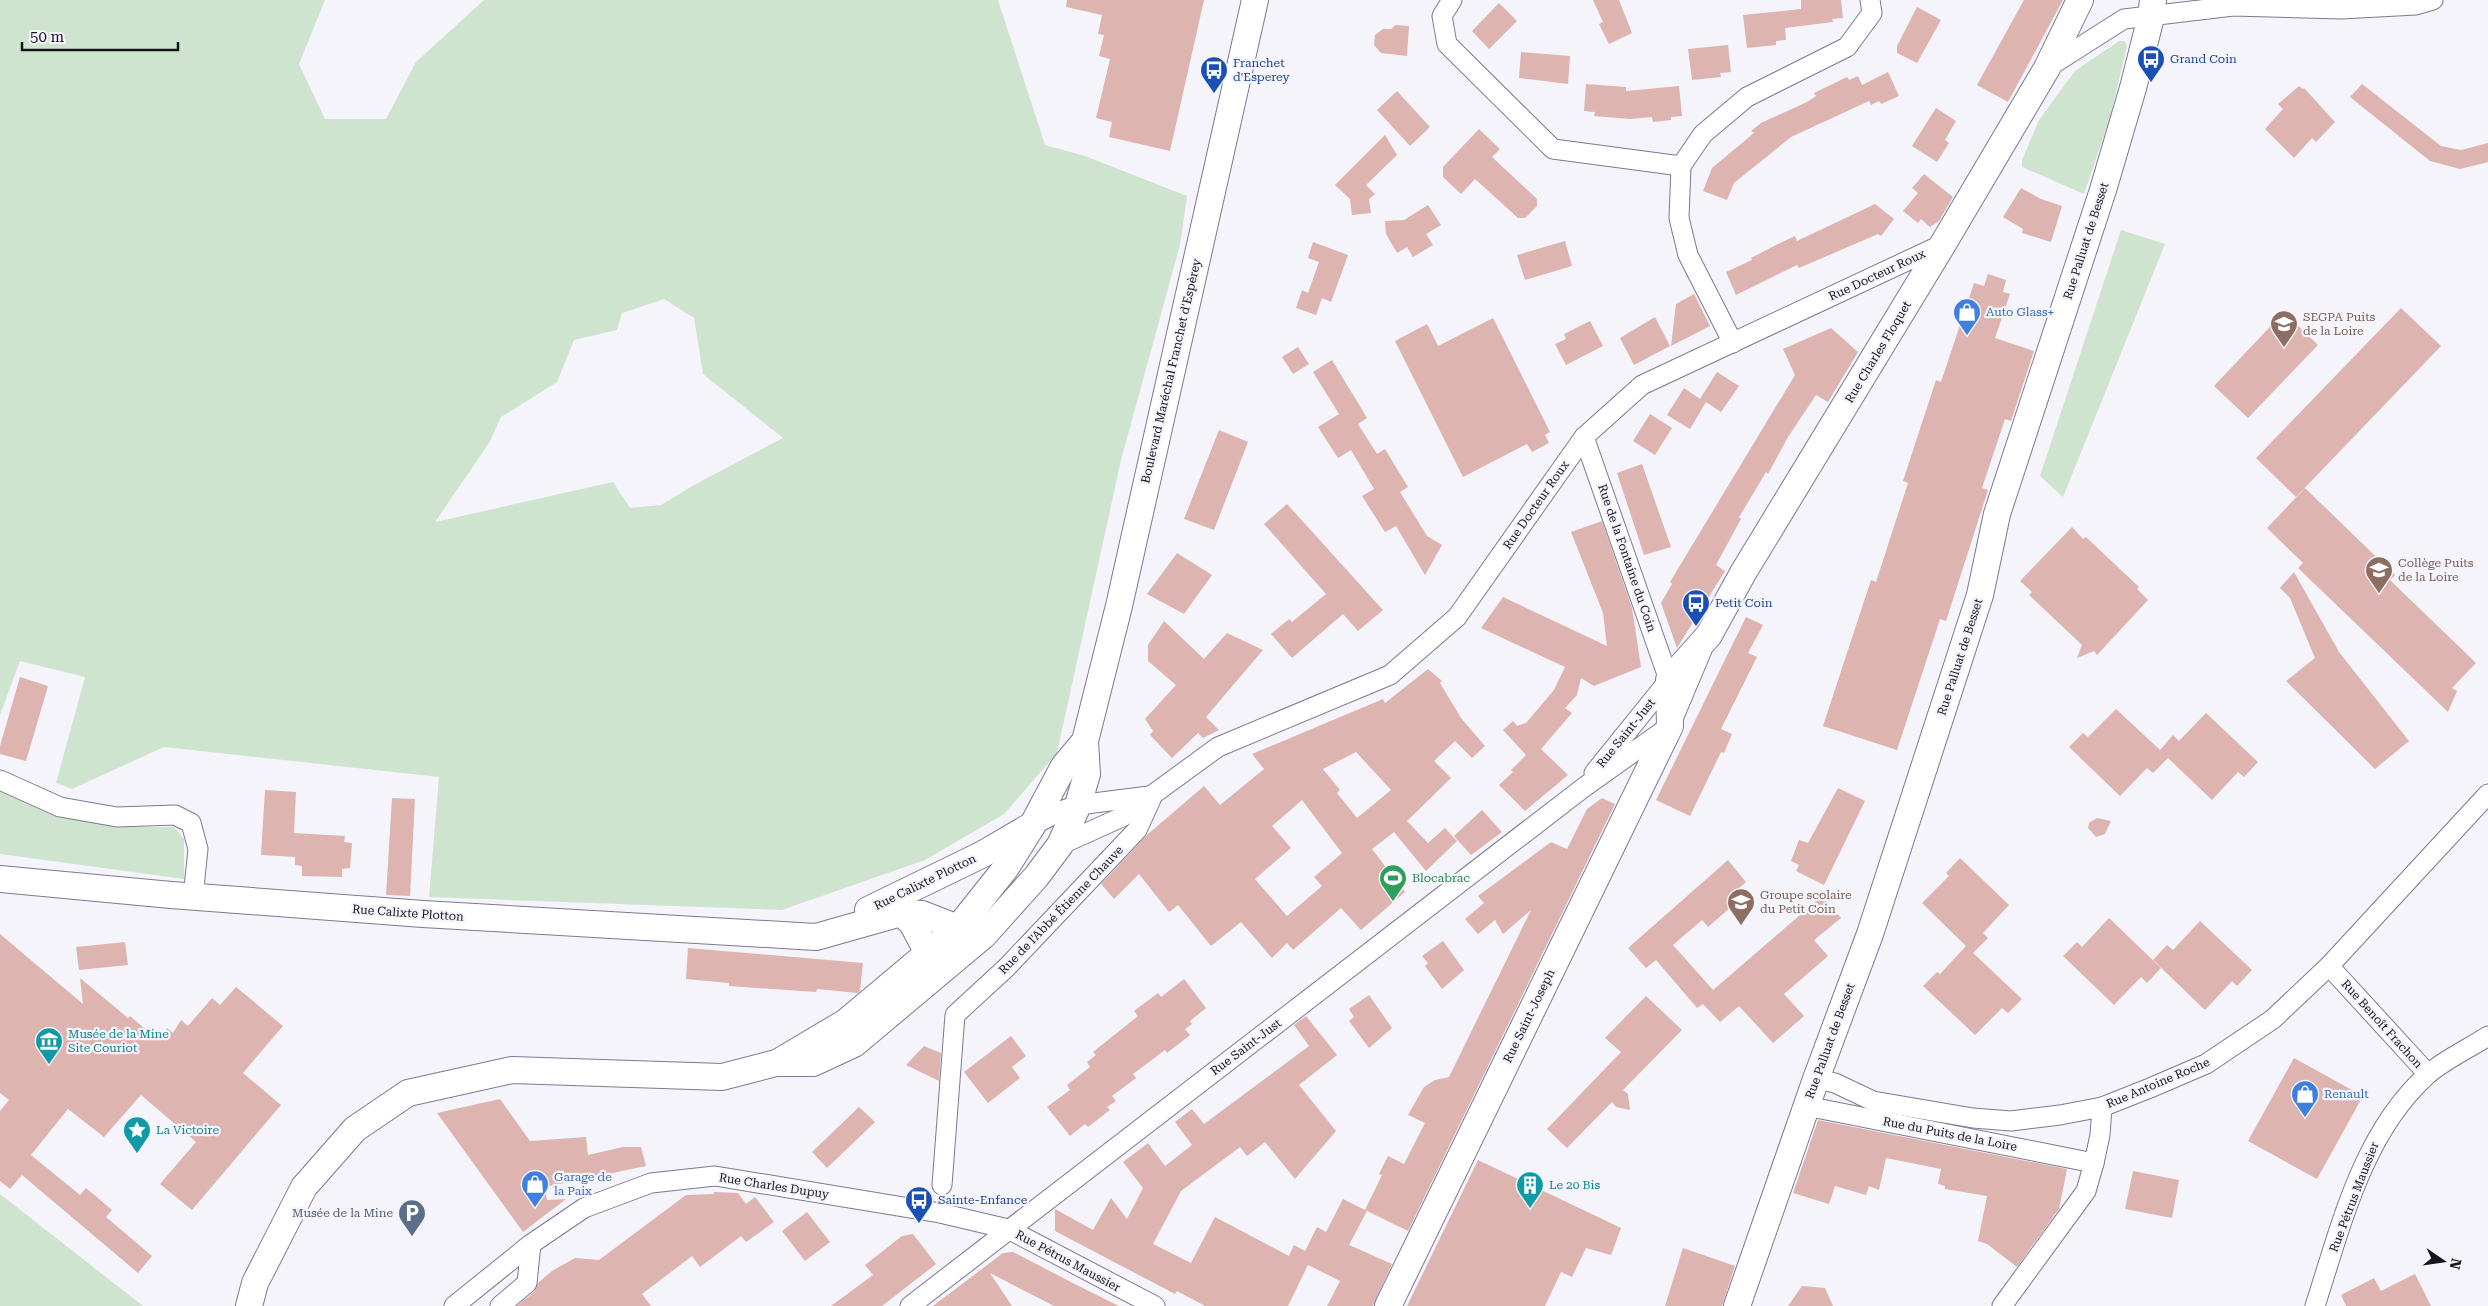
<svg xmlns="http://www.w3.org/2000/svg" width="2488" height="1306" viewBox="0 0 2488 1306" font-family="'Roboto Serif',serif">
	<rect width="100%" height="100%" fill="#f5f4fb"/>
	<g fill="#cfe4ce" fill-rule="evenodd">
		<path d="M0,0H325L299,64L325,119H386L416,62L484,0H998L1045,145L1085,156L1187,196L1180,245L1121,460L1057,753L1004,814L925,860L782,910L429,897L439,777L164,747L72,789L56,783L85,677L20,661L0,715ZM664,299L694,318L703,374L783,438L694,485L661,505L630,508L613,482L435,522L489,443L501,417L557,382L574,340L617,330L622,313Z"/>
		<path d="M2119,41H2125L2127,46L2110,118L2084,194L2022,167V160L2039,120L2075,71Z"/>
		<path d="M2121,230L2165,244L2063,497L2040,476Z"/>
		<path d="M0,791L59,817L120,827H174L184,839V879L0,854Z"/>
		<path d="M0,1194L143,1306H0Z"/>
	</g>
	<g fill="#ddb4b0" fill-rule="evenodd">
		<path d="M1067,0H1204L1170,151L1109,137L1112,122L1096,118L1110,59L1099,56L1104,35L1098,34L1102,15L1066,7Z"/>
		<path d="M1593,0H1619L1632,33L1609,44L1599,24L1603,22Z"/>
		<path d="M1801,0H1841L1843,18L1832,19L1833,22L1785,28L1786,40L1776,41V45L1747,48L1743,15L1801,9Z"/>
		<path d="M2024,0H2063L2008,102L1977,85Z"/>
		<path d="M1499,3L1517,21L1489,49L1472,31Z"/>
		<path d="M1917,7L1941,20L1917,63L1897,53V46Z"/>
		<path d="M1396,25L1409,26L1407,56L1381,53L1374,45L1375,35L1383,29H1391Z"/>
		<path d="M1728,45L1731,72L1720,73L1721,77L1692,80L1688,49Z"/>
		<path d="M1521,52L1570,56L1568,84L1519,78Z"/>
		<path d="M1888,72L1899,96L1881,104L1879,101L1871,105L1869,101L1791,137L1734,183L1727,200L1703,191L1712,168L1754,133L1751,131L1761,123L1807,102L1816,96L1814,93L1847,77L1849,80L1858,76L1862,85Z"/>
		<path d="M1586,84L1626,87V91L1679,86L1682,116L1671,117V120L1653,122L1652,117L1630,119L1594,116L1595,112L1584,111Z"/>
		<path d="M2362,84L2441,146L2461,150L2488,143V162L2460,169L2430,161L2350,97Z"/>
		<path d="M2299,86L2303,89L2304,88L2335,122L2316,142L2312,138L2294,158L2265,129L2283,109L2278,104Z"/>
		<path d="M1397,91L1430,127L1410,146L1377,110Z"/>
		<path d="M1936,108L1956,121L1945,140L1949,143L1937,162L1912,146Z"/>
		<path d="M1479,129L1500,149L1492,157L1537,199V206L1525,218H1518L1475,179L1461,194L1443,177V167Z"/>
		<path d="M1385,135L1397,155L1366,185L1375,194L1369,199L1371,213L1352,215L1350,199L1335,185Z"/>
		<path d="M1924,174L1953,197L1939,221L1930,227L1921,219L1918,223L1903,211L1918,193L1912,188Z"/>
		<path d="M2021,188L2041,199L2062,206L2051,242L2022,233L2023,229L2003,217Z"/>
		<path d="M1875,204L1894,219L1881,236L1878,234L1799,268L1797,265L1736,295L1726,272L1752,260L1751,258L1776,245L1795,236L1797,241Z"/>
		<path d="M1428,205L1441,225L1426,234L1433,245L1413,257L1407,247L1397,253L1386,234L1385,221L1404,220Z"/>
		<path d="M1565,241L1572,266L1525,280L1517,255Z"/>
		<path d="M1313,242L1348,255L1331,302L1322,298L1316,315L1296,308L1302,290L1308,293L1319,262L1308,258Z"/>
		<path d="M1988,274L2006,280L2003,292L2010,294L1995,338L2034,351L2011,421L2005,419L1982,488L1988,490L1946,621L1940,619L1897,750L1823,726L1871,580L1876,582L1908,483L1903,481L1936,380L1941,382L1974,283L1984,286Z"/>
		<path d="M1694,294L1710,326L1671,346L1676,304Z"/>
		<path d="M2401,308L2441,346L2296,497L2256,458Z"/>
		<path d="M2284,312L2318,345L2248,418L2214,386Z"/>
		<path d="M1655,317L1670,346L1634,365L1620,338Z"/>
		<path d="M1493,318L1550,432L1545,435L1549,443L1532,452L1527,444L1463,477L1395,341L1427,324L1438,346Z"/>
		<path d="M1590,321L1603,346L1566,365L1555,344L1566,339L1564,334Z"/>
		<path d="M1831,328L1858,352L1828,402L1816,395L1788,437L1768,474L1766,472L1744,509L1739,517L1741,519L1716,565L1725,571L1677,648L1661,603L1672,584L1670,582L1795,375L1783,349Z"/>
		<path d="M1298,347L1309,364L1293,374L1282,357Z"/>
		<path d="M1332,360L1367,418L1358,424L1377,454L1385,449L1408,487L1400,492L1427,536L1442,545L1425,575L1396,526L1385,532L1362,496L1374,489L1351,450L1338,458L1318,427L1339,414L1313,372Z"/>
		<path d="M1717,372L1739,386L1721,412L1706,402L1690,429L1667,415L1684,388L1700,399Z"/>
		<path d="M1650,414L1672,428L1655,455L1633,441Z"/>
		<path d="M1219,430L1248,442L1214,530L1184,519Z"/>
		<path d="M1642,464L1671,547L1644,555L1617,473Z"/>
		<path d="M2305,488L2395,575L2390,580L2476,663L2452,688L2457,691L2448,712L2298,568L2303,563L2267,528Z"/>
		<path d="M1287,504L1383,610L1358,631L1343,614L1292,658L1271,634L1289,619L1292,622L1326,594L1264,524Z"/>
		<path d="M1602,521L1632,608L1641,667L1594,686L1581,678L1577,695L1565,708L1572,713L1541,749L1568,775L1525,811L1499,785L1513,772L1511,770L1526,755L1503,730L1513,721L1517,726L1526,723L1554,690L1565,667L1481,628L1503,597L1607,646L1603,613L1571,532Z"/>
		<path d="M2072,527L2083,539L2086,537L2139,587L2137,589L2148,600L2097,655L2094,651L2077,658L2082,645L2029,595L2032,592L2020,581Z"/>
		<path d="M1177,553L1212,575L1184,614L1147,594Z"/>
		<path d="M2294,572L2339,652L2409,741L2375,769L2286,681L2315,658L2290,598L2280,588Z"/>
		<path d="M1746,617L1763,625L1748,653L1757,657L1721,729L1732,734L1724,753L1721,752L1690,816L1656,800Z"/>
		<path d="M1164,621L1204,659L1227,633L1263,650L1206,717L1219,730L1203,738L1198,733L1172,758L1150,735L1153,731L1145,719L1176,685L1148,661V645Z"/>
		<path d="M1428,669L1442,681L1440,683L1461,718L1485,746L1472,758L1455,741L1434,761L1451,778L1407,821L1428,843L1445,828L1457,841L1426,871L1394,832L1372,849L1405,892L1361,930L1341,908L1293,950L1287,943L1272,958L1241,922L1211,946L1178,905L1169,912L1139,874L1114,899L1101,884L1148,834L1204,786L1220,805L1264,769L1252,754L1383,699L1385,703ZM1356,752L1391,790L1357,818L1337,793L1340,790L1323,769ZM1302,800L1342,853L1314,877L1322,886L1287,916L1255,879L1291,848L1272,826Z"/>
		<path d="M20,677L48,686L26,761L0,754V746Z"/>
		<path d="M2116,709L2160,750L2173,735L2179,741L2206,713L2258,762L2244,777L2238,772L2212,800L2168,758L2153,773L2147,768L2120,796L2069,747L2083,733L2088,737Z"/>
		<path d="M1838,788L1865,801L1824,885L1796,871L1799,865L1791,861L1799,840L1808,843Z"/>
		<path d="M265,790L296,792L294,833L345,836L344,842L352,843L350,868L342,869V877L302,876V866L295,865V857L261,855Z"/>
		<path d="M392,798L415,799L410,896L386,895Z"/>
		<path d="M1602,798L1615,804L1408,1231L1367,1211L1349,1245L1392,1264L1373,1306H1327L1340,1281L1308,1265L1288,1306H1205L1177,1291L1175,1294L1055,1231V1209L1093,1230L1111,1198L1127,1219L1143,1188L1123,1162L1148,1143L1165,1166L1192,1145L1175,1122L1192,1109L1204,1124L1309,1046L1294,1025L1306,1016L1337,1055L1299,1085L1336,1131L1295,1179L1265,1142L1247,1156L1240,1147L1181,1191L1153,1244L1191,1263L1215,1217L1289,1256L1294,1245L1305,1251L1317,1227L1326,1232L1343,1199L1365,1210L1382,1175L1379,1174L1388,1156L1404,1164L1425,1123L1408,1115L1424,1087L1435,1080L1449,1077L1531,910L1503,934L1495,920L1478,934L1465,919L1484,903L1478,896L1551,842L1567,849L1587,809Z"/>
		<path d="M1482,810L1502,832L1471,855L1454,836Z"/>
		<path d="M2097,818L2111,821L2105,834L2096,837L2088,828L2089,823Z"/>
		<path d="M1960,858L2009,905L1983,933L1988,938L1973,953L2022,999L2008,1013L2002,1008L1975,1035L1923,986L1937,972L1940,974L1966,946L1922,903L1949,876L1946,873Z"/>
		<path d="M1728,860L1746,882L1732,894L1738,901L1708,927L1702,920L1673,945L1713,990L1822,896L1841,918L1814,940L1828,956L1784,994L1804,1016L1773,1043L1739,1006L1720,1022L1703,1004L1697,1008L1656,960L1646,968L1628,948Z"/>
		<path d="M2109,918L2161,968L2147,983L2141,977L2114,1005L2063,956L2077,942L2082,947Z"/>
		<path d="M2200,921L2252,970L2237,986L2232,981L2205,1010L2153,960L2167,945L2173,950Z"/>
		<path d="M0,934L83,1004L80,978L128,1018L130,1016L158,1040L167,1028L173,1033L181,1020L188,1026L212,998L220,1005L236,987L283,1026L243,1073L281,1105L192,1210L160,1184L196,1142L141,1095L104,1137L68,1109L31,1155L80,1195L86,1188L112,1210L106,1217L152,1256L138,1273L22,1175L10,1189L0,1181V1111L9,1100L0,1093Z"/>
		<path d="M1443,941L1464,970L1442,989L1425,966L1428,963L1422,956Z"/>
		<path d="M125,942L128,965L79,970L76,947Z"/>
		<path d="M688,948L863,963L860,991L858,993L817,989L816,992L729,986V983L686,979Z"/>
		<path d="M1184,979L1206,1008L1190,1021L1192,1024L1185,1029L1190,1035L1167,1053L1165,1050L1133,1074L1136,1078L1112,1096L1116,1101L1107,1107L1110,1110L1088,1127L1085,1124L1070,1136L1047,1107L1070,1090L1067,1085L1090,1067L1087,1062L1096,1055L1093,1052L1138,1016L1134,1011L1158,993L1161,997Z"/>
		<path d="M1369,995L1392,1028L1369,1048L1349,1021L1354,1017L1349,1009Z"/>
		<path d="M1646,996L1682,1030L1623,1090L1628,1094L1630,1110L1616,1107L1612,1102L1567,1148L1547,1129L1621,1052L1605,1038Z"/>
		<path d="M1011,1036L1026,1056L1012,1067L1020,1078L988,1103L964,1072Z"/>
		<path d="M924,1046L941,1053L939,1081L906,1065Z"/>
		<path d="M2294,1058L2363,1096L2317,1179L2248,1141Z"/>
		<path d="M500,1099L530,1141L586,1137L588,1155L623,1147H641L646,1166L545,1187L547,1200L566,1199L523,1232L437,1113Z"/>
		<path d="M859,1107L875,1122L827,1168L812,1152Z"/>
		<path d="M1818,1120L2067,1169L2059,1209L2017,1267L1987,1244L1978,1241L1987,1196L1945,1189V1186L1938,1184L1941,1169L1886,1158L1879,1190L1869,1186L1866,1195L1835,1186L1829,1204L1793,1193Z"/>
		<path d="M1478,1160L1621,1228L1611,1255L1586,1248L1572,1277L1561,1272L1545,1306H1407Z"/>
		<path d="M2133,1171L2179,1180L2172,1218L2125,1209Z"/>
		<path d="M714,1192L738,1193L746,1204L755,1197L774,1222L746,1242L741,1236L700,1267L692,1256L642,1294L651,1306H517L534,1292L538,1283L552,1271L575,1258L599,1260L686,1195L714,1194Z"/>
		<path d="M807,1212L830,1242L805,1261L782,1231Z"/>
		<path d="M913,1234L936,1264L882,1306H831L873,1275L865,1265L902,1236Z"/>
		<path d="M1683,1248L1735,1266L1722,1306H1665Z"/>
		<path d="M1013,1252L1069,1281L1119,1306H1054L990,1273L1012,1306H933L1003,1253Z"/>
		<path d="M2415,1274L2431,1306H2346L2341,1295L2374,1278L2381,1291Z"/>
		<path d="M1802,1286L1825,1288L1833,1306H1788Z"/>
	</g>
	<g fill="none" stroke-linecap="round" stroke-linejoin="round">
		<g stroke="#7c7995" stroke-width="21">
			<g id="street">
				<path d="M1452,0L1442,16L1447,44L1553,149L1681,166"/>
				<path d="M2050,66L2124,19L2233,6L2341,9L2416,5L2433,0"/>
				<path d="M1733,343L1688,255L1679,218L1681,166L1703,134L1747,97L1847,47L1872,13L1870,0"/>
				<path d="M1584,437L1669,680L1594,773"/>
				<path d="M0,780L60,807L117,817L175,815L191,823L198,849L193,897"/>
				<path d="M1032,826L1058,812L1078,805L1149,796"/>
				<path d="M1060,845L1122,817L1218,747L1390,675L1457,617L1584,437L1642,385L1943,244"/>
				<path d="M2329,966L2428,1074"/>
				<path d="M1816,1079L1835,1083L1873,1101L1973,1118L2011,1121L2060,1115L2102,1107L2150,1088L2206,1064L2273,1019L2329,966L2488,794"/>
				<path d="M1806,1106L2094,1163L2100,1135L2102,1107"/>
				<path d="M942,1185L955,1015L1007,967L1137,830L1152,797"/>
				<path d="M454,1306L531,1244L584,1208L651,1183L715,1176L940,1213L1008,1229L1155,1306"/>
				<path d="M500,1306L527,1283L531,1244"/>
				<path d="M910,1306L1583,788L1670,726L1702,650"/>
				<path d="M2002,1306L2086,1191L2094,1163"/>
				<path d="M2315,1306C2341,1226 2362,1134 2427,1075C2444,1060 2468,1049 2488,1036"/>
			</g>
		</g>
		<g stroke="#7c7995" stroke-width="28">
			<g id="secondary">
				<path d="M0,879L171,895L423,914L816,937L901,913L912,923L929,955"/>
				<path d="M868,910L983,854L1029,827"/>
				<path d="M901,913L922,914L958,928L973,927"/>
				<path d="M777,1063L846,1022L958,928L1005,869L1032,826L1064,766L1085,741"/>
				<path d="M249,1306L255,1283L304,1187L355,1129L408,1093L512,1070L722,1077L776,1063H813L854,1044L984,935L1036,877L1060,845L1078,805L1087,774L1085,741L1119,606L1255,0"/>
				<path d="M1388,1306L1670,726L1669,680L1709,635L1743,573L1943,244L2047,68L2080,0"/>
				<path d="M1737,1306L1816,1079L1870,934L1980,595L1997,514L2103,190L2133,88L2151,17L2153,0"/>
			</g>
		</g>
		<use href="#street" stroke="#fff" stroke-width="19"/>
		<use href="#secondary" stroke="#fff" stroke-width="26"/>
	</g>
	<defs>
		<g id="bus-pin" transform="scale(1.4375)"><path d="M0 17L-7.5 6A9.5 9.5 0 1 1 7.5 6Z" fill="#1a4fb4" stroke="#f5f4fb"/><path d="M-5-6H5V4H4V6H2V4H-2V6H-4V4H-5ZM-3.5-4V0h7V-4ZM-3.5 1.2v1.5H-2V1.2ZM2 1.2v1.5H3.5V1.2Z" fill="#fff"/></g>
		<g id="shop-pin" transform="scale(1.4375)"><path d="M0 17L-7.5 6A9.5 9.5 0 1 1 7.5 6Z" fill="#3f7fe0" stroke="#f5f4fb"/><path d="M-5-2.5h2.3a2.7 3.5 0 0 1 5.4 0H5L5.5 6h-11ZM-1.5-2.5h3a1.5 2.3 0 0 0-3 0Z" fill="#fff"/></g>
		<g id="school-pin" transform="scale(1.4375)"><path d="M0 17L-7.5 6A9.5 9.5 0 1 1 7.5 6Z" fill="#8d6e63" stroke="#f5f4fb"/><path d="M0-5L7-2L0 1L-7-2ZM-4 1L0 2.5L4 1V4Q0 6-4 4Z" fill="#fff"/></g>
		<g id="stadium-pin" transform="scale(1.4375)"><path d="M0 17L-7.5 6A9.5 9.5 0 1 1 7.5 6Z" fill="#2e9e5b" stroke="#f5f4fb"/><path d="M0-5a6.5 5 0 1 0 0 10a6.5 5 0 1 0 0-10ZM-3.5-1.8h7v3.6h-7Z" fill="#fff"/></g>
		<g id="museum-pin" transform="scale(1.4375)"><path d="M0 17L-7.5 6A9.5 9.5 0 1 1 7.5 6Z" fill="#0f9aa8" stroke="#f5f4fb"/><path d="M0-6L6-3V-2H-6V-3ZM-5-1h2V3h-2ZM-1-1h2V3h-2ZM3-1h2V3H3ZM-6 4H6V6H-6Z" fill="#fff"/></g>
		<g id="sight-pin" transform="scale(1.4375)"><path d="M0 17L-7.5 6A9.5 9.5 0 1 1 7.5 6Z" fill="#0f9aa8" stroke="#f5f4fb"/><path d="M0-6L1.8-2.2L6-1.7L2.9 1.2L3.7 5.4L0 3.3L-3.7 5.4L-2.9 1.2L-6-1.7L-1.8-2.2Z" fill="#fff"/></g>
		<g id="building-pin" transform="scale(1.4375)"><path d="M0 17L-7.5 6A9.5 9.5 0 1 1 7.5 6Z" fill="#0f9aa8" stroke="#f5f4fb"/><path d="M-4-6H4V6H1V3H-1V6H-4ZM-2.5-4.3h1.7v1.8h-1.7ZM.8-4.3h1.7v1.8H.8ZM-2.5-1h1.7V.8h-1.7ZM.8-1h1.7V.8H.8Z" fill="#fff"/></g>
		<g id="parking-pin" transform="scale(1.4375)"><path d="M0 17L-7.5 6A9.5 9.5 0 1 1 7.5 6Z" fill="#5c6f8a" stroke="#f5f4fb"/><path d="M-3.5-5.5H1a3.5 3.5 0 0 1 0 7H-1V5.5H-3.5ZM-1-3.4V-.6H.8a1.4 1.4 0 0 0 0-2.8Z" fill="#fff"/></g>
	</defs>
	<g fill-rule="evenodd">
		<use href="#bus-pin" x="2151" y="59"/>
		<use href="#bus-pin" x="1214" y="70"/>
		<use href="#shop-pin" x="1967" y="312"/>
		<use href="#school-pin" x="2284" y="324"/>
		<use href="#school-pin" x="2379" y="570"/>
		<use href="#bus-pin" x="1696" y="603"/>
		<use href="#stadium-pin" x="1393" y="878"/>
		<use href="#school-pin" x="1741" y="902"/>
		<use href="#museum-pin" x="49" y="1041"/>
		<use href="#shop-pin" x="2305" y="1094"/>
		<use href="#sight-pin" x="137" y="1130"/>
		<use href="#shop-pin" x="535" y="1184"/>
		<use href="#building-pin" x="1530" y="1185"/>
		<use href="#bus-pin" x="919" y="1200"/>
		<use href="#parking-pin" x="412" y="1213"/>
	</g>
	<g text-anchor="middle" stroke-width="4.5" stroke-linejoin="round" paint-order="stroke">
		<g font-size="12" fill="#164399" stroke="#f5f4fb" text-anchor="start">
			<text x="2170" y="63">Grand Coin</text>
			<text x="1233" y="67">Franchet<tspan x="1233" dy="14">d'Esperey</tspan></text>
			<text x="1715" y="607">Petit Coin</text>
			<text x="938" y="1204">Sainte-Enfance</text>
		</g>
		<g font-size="12" fill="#15131e" stroke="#f5f4fb">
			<text transform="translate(2086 241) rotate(-72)" y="4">Rue Palluat de Besset</text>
			<text transform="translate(1877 275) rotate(-25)" y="4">Rue Docteur Roux</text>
			<text transform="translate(1878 352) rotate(-59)" y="4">Rue Charles Floquet</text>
			<text transform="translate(1171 371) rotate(-77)" y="4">Boulevard Maréchal Franchet d'Espèrey</text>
			<text transform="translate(1536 505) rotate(-55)" y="4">Rue Docteur Roux</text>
			<text transform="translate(1627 558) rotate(71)" y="4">Rue de la Fontaine du Coin</text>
			<text transform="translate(1960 657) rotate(-72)" y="4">Rue Palluat de Besset</text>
			<text transform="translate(1626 733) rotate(-51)" y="4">Rue Saint-Just</text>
			<text transform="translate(925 882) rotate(-26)" y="4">Rue Calixte Plotton</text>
			<text transform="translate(1061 910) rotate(-46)" y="4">Rue de l'Abbé Étienne Chauve</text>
			<text transform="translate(408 913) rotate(4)" y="4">Rue Calixte Plotton</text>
			<text transform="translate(1529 1016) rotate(-64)" y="4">Rue Saint-Joseph</text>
			<text transform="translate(2382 1024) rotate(48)" y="4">Rue Benoît Frachon</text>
			<text transform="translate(1830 1041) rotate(-70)" y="4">Rue Palluat de Besset</text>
			<text transform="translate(1246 1047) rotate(-37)" y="4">Rue Saint-Just</text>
			<text transform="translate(2158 1083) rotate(-23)" y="4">Rue Antoine Roche</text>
			<text transform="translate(1950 1134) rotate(11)" y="4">Rue du Puits de la Loire</text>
			<text transform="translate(774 1186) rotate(9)" y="4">Rue Charles Dupuy</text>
			<text transform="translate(2354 1197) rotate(-69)" y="4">Rue Pétrus Maussier</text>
			<text transform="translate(1068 1261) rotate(28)" y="4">Rue Pétrus Maussier</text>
		</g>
		<g font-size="12" fill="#366cbe" stroke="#f5f4fb" text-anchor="start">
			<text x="1986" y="316">Auto Glass+</text>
			<text x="2324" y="1098">Renault</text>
			<text x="554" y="1181">Garage de<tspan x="554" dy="14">la Paix</tspan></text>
		</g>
		<g font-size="12" fill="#785e54" stroke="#f5f4fb" text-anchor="start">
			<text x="2303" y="321">SEGPA Puits<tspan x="2303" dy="14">de la Loire</tspan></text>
			<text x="2398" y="567">Collège Puits<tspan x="2398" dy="14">de la Loire</tspan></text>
			<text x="1760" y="899">Groupe scolaire<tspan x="1760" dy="14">du Petit Coin</tspan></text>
		</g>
		<g font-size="12" fill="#27864d" stroke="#f5f4fb" text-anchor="start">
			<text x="1412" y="882">Blocabrac</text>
		</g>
		<g font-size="12" fill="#0d838f" stroke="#f5f4fb" text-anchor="start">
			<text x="68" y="1038">Musée de la Mine<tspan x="68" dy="14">Site Couriot</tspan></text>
			<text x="156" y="1134">La Victoire</text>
			<text x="1549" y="1189">Le 20 Bis</text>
		</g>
		<g font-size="12" fill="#4e5e75" stroke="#f5f4fb" text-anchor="end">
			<text x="393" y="1217">Musée de la Mine</text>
		</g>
	</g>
	<g transform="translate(2443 1261) rotate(103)" stroke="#f5f4fb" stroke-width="4" paint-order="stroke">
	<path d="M0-4L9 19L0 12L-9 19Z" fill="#15131e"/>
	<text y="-8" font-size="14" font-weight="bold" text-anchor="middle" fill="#15131e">N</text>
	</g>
	<path d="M22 42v8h156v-8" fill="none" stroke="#15131e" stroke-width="2.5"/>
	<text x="30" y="42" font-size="15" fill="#15131e" stroke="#f5f4fb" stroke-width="4" paint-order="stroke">50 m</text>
</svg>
